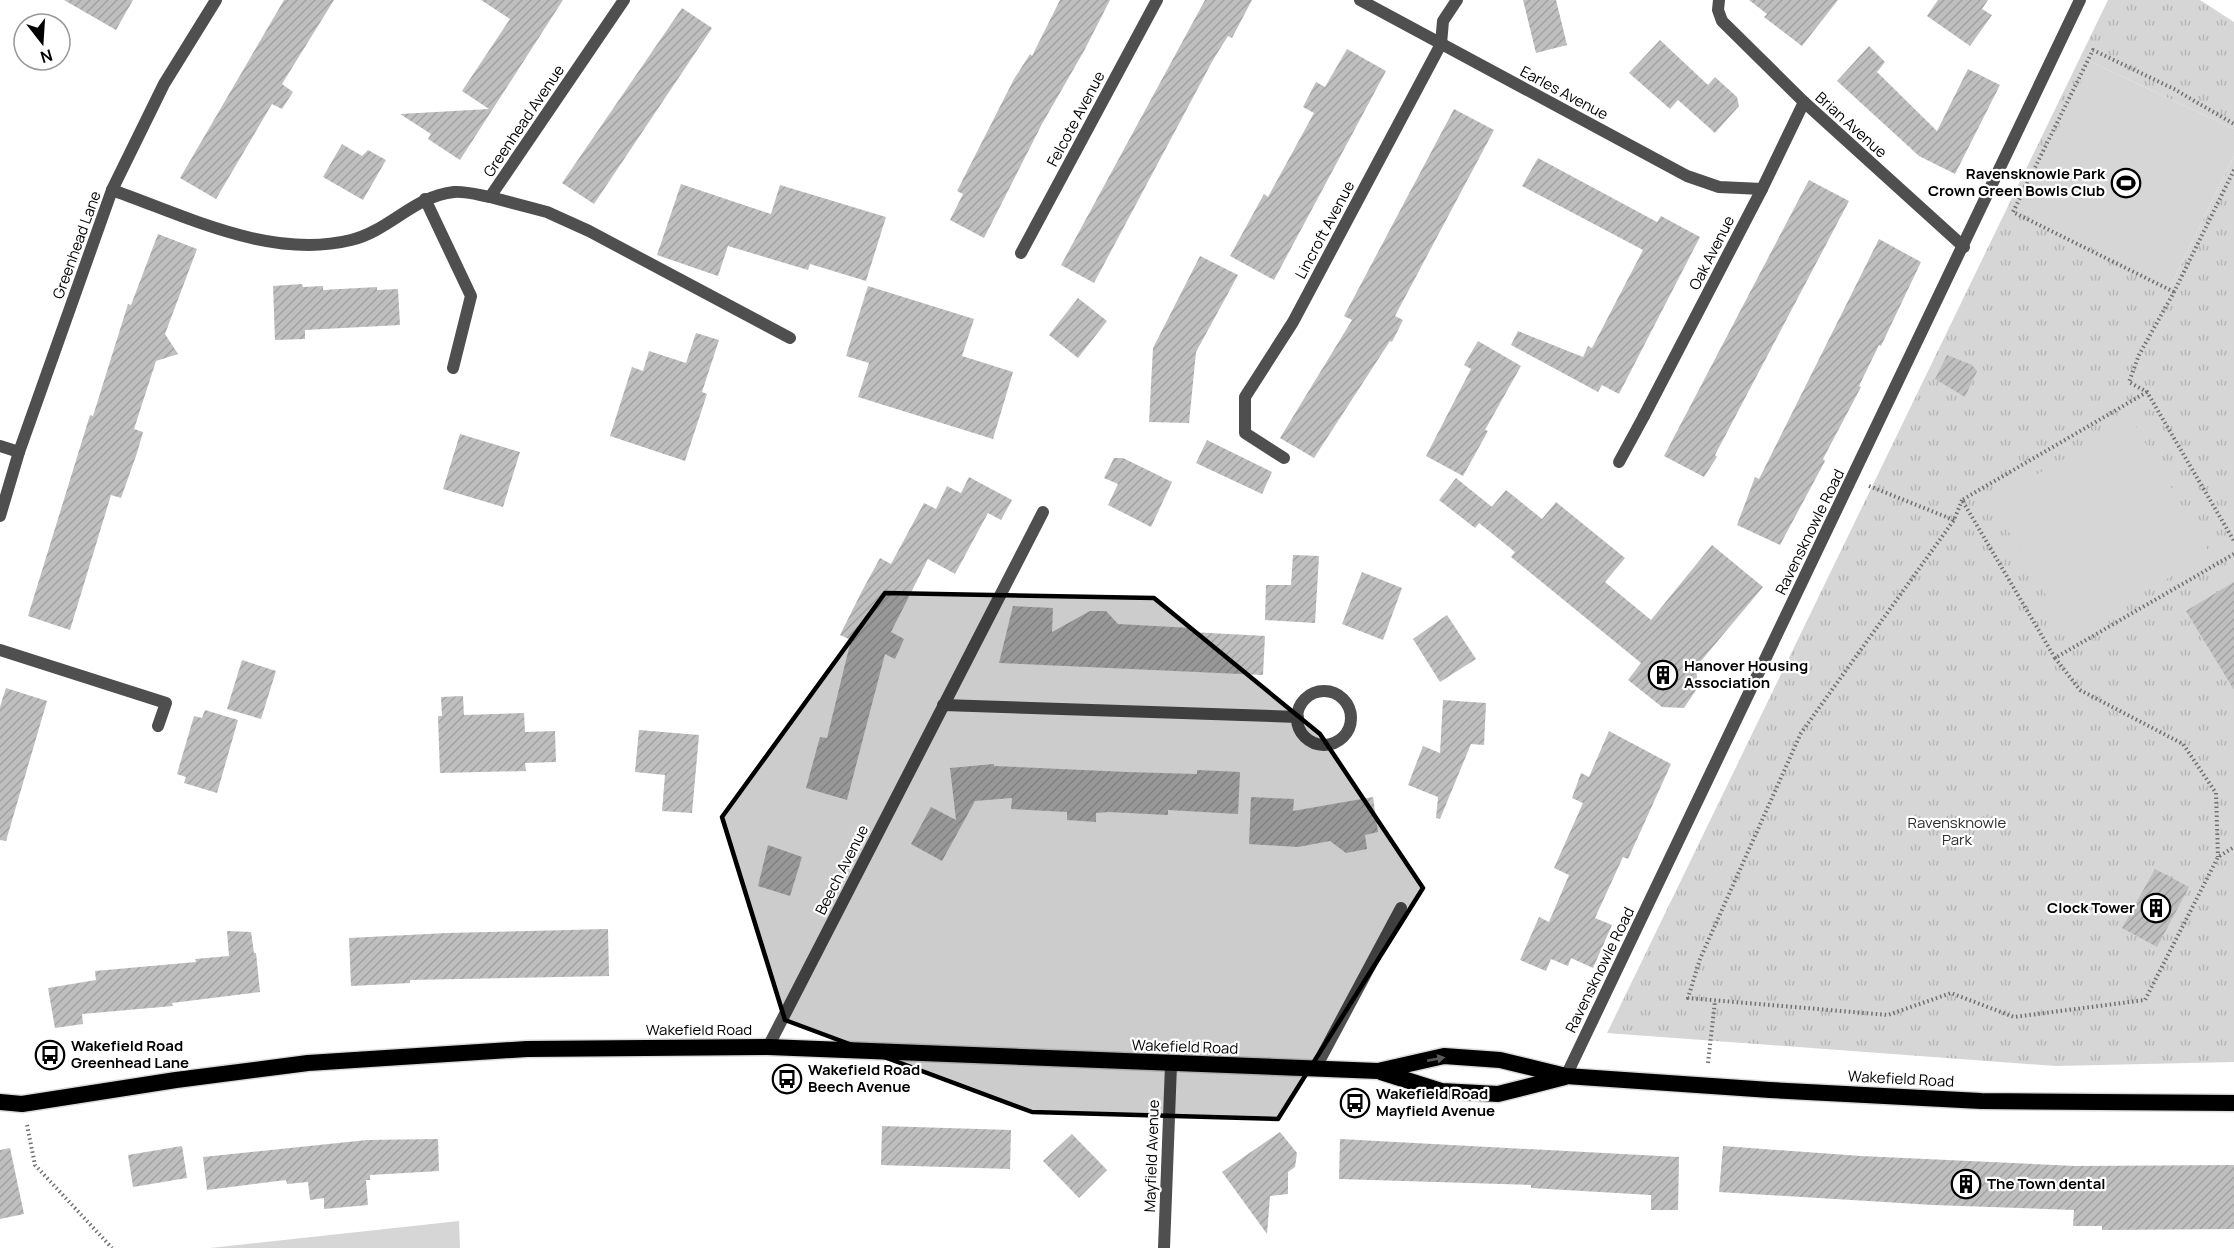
<svg xmlns="http://www.w3.org/2000/svg" width="2234" height="1248" viewBox="0 0 2234 1248" font-family="Manrope,sans-serif">
	<defs>
		<pattern id="grass-tufts" width="24" height="20" patternUnits="userSpaceOnUse" patternTransform="scale(1.5)"><rect width="24" height="20" fill="#d6d6d6"/><path d="M3 7l-1-3M5 7V3M7 7l1-3M15 17l-1-3M17 17v-4M19 17l1-3" fill="none" stroke="#b6b6b6"/></pattern>
		<pattern id="building-hatch" width="6" height="6" patternUnits="userSpaceOnUse" patternTransform="scale(1.5)"><rect width="6" height="6" fill="#bfbfbf"/><path d="M-1 1l2-2M0 6l6-6M5 7l2-2" fill="none" stroke="#a2a2a2"/></pattern>
	</defs>
	<rect width="100%" height="100%" fill="#fff"/>
	<path fill="url(#grass-tufts)" d="M2108,0H2200L2234,22V129L2091,62L2170,287L2234,156V1062L2056,1066L1607,1033Z"/>
	<g fill="#d6d6d6">
		<path d="M2091,62L2234,129V156L2170,287L2019,210Z"/>
		<path d="M2132,420L2210,554L2069,635L1991,501Z"/>
		<path d="M459,1221L460,1248H210Z"/>
	</g>
	<g fill="url(#building-hatch)">
		<path d="M64,0H133L116,30Z"/>
		<path d="M284,0H334L282,84L293,92L282,109L272,104L216,199L180,178Z"/>
		<path d="M481,0H563L460,160L428,139L431,134L400,114L489,109L462,91L510,19Z"/>
		<path d="M1060,0H1110L1084,51L1042,124L984,238L950,220L963,194L957,191L1014,79L1030,54L1032,56Z"/>
		<path d="M1205,0H1252L1232,38L1228,36L1213,60L1094,283L1061,265Z"/>
		<path d="M1523,0H1556L1567,45L1536,53Z"/>
		<path d="M1749,0H1838L1802,46L1764,17L1767,14Z"/>
		<path d="M1938,0H1988L1982,9L1992,15L1970,46L1927,16Z"/>
		<path d="M682,8L712,28L594,204L562,183Z"/>
		<path d="M1660,40L1708,85L1715,77L1737,97L1739,106L1715,133L1678,100L1670,109L1629,73Z"/>
		<path d="M1869,46L1885,62L1877,72L1937,131L1968,69L2000,85L1955,174L1919,156L1837,81Z"/>
		<path d="M1347,49L1386,71L1274,280L1230,256L1264,194L1268,197L1314,113L1303,107L1316,82L1325,87Z"/>
		<path d="M1454,109L1494,130L1395,316L1403,320L1392,342L1390,341L1314,458L1280,438L1352,320L1344,316Z"/>
		<path d="M342,144L362,156L368,150L386,160L363,200L323,177Z"/>
		<path d="M1538,158L1657,222L1661,216L1700,237L1619,394L1602,385L1598,392L1511,345L1518,331L1583,357L1588,346L1592,348L1643,250L1522,186Z"/>
		<path d="M1809,180L1849,201L1715,455L1717,457L1704,477L1664,456Z"/>
		<path d="M681,184L771,214L780,185L886,217L866,281L810,264L808,270L728,246L718,276L657,255Z"/>
		<path d="M158,234L197,249L165,334L178,354L156,361L134,429L143,432L137,453L121,498L111,495L70,630L28,616L90,415L93,416L128,304L131,305Z"/>
		<path d="M1879,239L1921,262L1881,346L1879,345L1859,386L1861,387L1823,459L1825,461L1780,545L1737,525L1755,477L1759,479Z"/>
		<path d="M1200,256L1238,275L1196,352L1189,423L1149,422L1153,348Z"/>
		<path d="M302,284L303,287L323,286V290L377,287V290L398,289L400,325L305,330V339L275,340L273,286Z"/>
		<path d="M868,286L974,319L962,356L1013,372L993,439L858,397L869,363L846,356Z"/>
		<path d="M1078,298L1107,321L1078,358L1049,335Z"/>
		<path d="M696,333L719,340L702,392L707,394L685,461L610,436L632,367L643,371L649,351L686,363Z"/>
		<path d="M1478,341L1521,366L1485,430L1488,431L1463,476L1426,456L1471,369L1464,365Z"/>
		<path d="M1947,355L1972,365L1977,371L1965,397L1935,379Z"/>
		<path d="M460,434L520,452L503,507L443,489Z"/>
		<path d="M1207,440L1272,472L1262,494L1196,463Z"/>
		<path d="M1114,458H1123L1172,482L1151,527L1108,505L1118,484L1104,478Z"/>
		<path d="M969,477L1012,500L1001,520L988,513L955,574L928,559L891,632L904,639L895,659L885,654L847,800L806,788L820,737L827,738L851,640L840,635L862,591L880,558L891,564L924,503L936,509L947,486L961,493Z"/>
		<path d="M1456,478L1492,507L1489,510L1506,490L1542,519L1556,502L1625,558L1605,582L1651,620L1712,545L1763,587L1696,667L1698,687L1684,708L1662,707L1628,680L1641,663L1511,557L1515,552L1479,523L1475,528L1439,500Z"/>
		<path d="M1293,555L1319,556L1315,623L1265,620L1266,585H1291Z"/>
		<path d="M1362,572L1402,588L1383,640L1342,624Z"/>
		<path d="M2234,582V690L2186,611Z"/>
		<path d="M1013,606L1053,608L1052,632L1090,611H1106L1118,624L1191,628V632L1265,636L1263,675L999,663Z"/>
		<path d="M1447,615L1476,659L1440,682L1413,639Z"/>
		<path d="M242,660L276,671L261,719L227,709Z"/>
		<path d="M6,688L47,701L6,841L0,840V707Z"/>
		<path d="M463,696L464,715L524,713L525,732L555,731L556,762L525,763L526,771L440,773L438,716H442L441,697Z"/>
		<path d="M1443,700L1486,703L1484,745L1471,744L1440,819L1436,818L1438,797L1408,785L1423,746L1440,753Z"/>
		<path d="M205,710L238,720L217,793L184,783L186,777L177,774L194,716L202,718Z"/>
		<path d="M639,730L699,735L692,813L662,811L665,775L635,772Z"/>
		<path d="M1609,731L1671,764L1628,859L1623,857L1595,918L1612,925L1593,968L1571,958L1568,966L1551,959L1546,971L1520,960L1539,917L1549,922L1569,875L1554,868L1583,803L1572,798L1581,773L1589,777Z"/>
		<path d="M994,764V766L1127,772L1197,774V770L1240,772L1238,814L1168,810V815L1109,812L1096,813V822L1067,820V812L1011,809L1012,798L975,801L942,861L911,844L931,807L956,820L950,768Z"/>
		<path d="M1251,797L1294,799L1293,811L1373,797L1378,832L1365,835L1367,849L1346,853L1330,841L1298,847L1249,844Z"/>
		<path d="M768,845L802,857L790,896L758,886Z"/>
		<path d="M2155,869L2189,887L2157,947L2122,928Z"/>
		<path d="M608,929L609,976L410,980V983L351,986L349,938L447,933Z"/>
		<path d="M227,931L251,932L254,953H256L260,992L172,1003L173,1006L82,1014L83,1024L55,1028L48,988L96,980L95,971L196,962L195,959L229,956Z"/>
		<path d="M882,1126L1011,1130L1010,1169L881,1165Z"/>
		<path d="M1280,1132L1297,1153L1295,1167L1288,1172V1194L1270,1196L1267,1234L1222,1172Z"/>
		<path d="M1072,1134L1107,1170L1079,1198L1043,1161Z"/>
		<path d="M438,1139L439,1171L370,1175V1180H366L368,1205L324,1209V1198L310,1200L308,1182L287,1184L286,1180L207,1190L203,1157L367,1140Z"/>
		<path d="M1340,1139L1679,1157L1678,1210H1651V1195L1531,1188V1185L1339,1179Z"/>
		<path d="M182,1146L187,1178L133,1187L128,1155Z"/>
		<path d="M1723,1146L1861,1156L2075,1166L2234,1165V1229L2102,1230V1226H2073L2074,1210L1933,1205L1719,1192Z"/>
		<path d="M10,1148L24,1214L0,1219V1150Z"/>
	</g>
	<g fill="none" stroke-linecap="round" stroke-linejoin="round">
		<g stroke="#dbdbdb" stroke-width="19">
			<g id="trunk">
				<path d="M1381,1072L1441,1091L1498,1094L1565,1077"/>
				<path d="M0,1102L22,1104L176,1080L308,1063L527,1049L768,1047L1378,1071L1444,1056L1500,1060L1566,1076L1770,1090L1981,1101L2234,1103"/>
			</g>
		</g>
		<g stroke="#717171" stroke-width="4" stroke-dasharray="1.5 3" stroke-linecap="butt">
			<path d="M2234,170L2174,292L2139,355L2129,382L2147,392L2234,541"/>
			<path d="M2174,292L2013,212L2093,50L2174,89L2234,124"/>
			<path d="M2147,392L1962,500L2055,658L2234,554"/>
			<path d="M1869,486L1954,520"/>
			<path d="M1962,500L1954,520L1801,733L1700,959L1688,998L1888,1015L1951,993L2014,1017L2145,1000L2218,857L2234,847"/>
			<path d="M2055,658L2080,690L2183,744L2216,793L2218,857"/>
			<path d="M1708,1063L1715,1001"/>
			<path d="M27,1125L35,1165L112,1248"/>
		</g>
		<g stroke="#4f4f4f" stroke-width="12">
			<path d="M490,197L547,212L589,231L790,338"/>
			<path d="M425,199L471,296L453,368"/>
			<path d="M1619,462L1644,416"/>
			<path d="M0,650L166,703L158,726"/>
			<path d="M1315,1069L1401,908"/>
		</g>
		<g stroke="#4f4f4f" stroke-width="12">
			<path d="M1360,0L1687,176L1719,187L1762,189"/>
			<path d="M1719,0L1718,10L1722,21L1804,102L1964,247"/>
			<path d="M112,190C186,216 271,260 351,240C389,231 414,196 454,192C465,191 479,195 490,197L624,0"/>
			<path d="M1021,253L1157,0"/>
			<path d="M1644,416L1762,189L1804,102"/>
			<path d="M0,446L19,452"/>
			<path d="M1284,458L1245,433V397L1293,322L1441,44L1443,21L1457,0"/>
			<path d="M0,516L19,452L112,190L164,84L216,0"/>
			<circle cx="1324" cy="718" r="27"/>
			<path d="M943,705L1298,717"/>
			<path d="M768,1047L1043,512"/>
			<path d="M1566,1076L2080,0"/>
			<path d="M1164,1248L1171,1065"/>
		</g>
		<use href="#trunk" stroke="#000" stroke-width="16"/>
	</g>
	<defs><path id="oneway-solid" d="M-6-.8H1V-3.2L6.5 0L1 3.2V.8H-6Z" transform="scale(1.5)"/></defs>
	<use fill="#595959" href="#oneway-solid" transform="translate(1436 1059) rotate(-11)"/>
	<path fill="#000" fill-opacity="0.2" stroke="#000" stroke-width="4.5" stroke-linejoin="round" d="M885,593L1154,598L1320,734L1423,888L1278,1119L1032,1112L785,1020L722,817Z"/>
	<defs>
		<g id="stadium-ring" transform="scale(1.5)"><circle r="9.5" fill="#fff" stroke="#000" stroke-width="1.5"/><path d="M0-5a6.5 5 0 1 0 0 10a6.5 5 0 1 0 0-10ZM-3.5-1.8h7v3.6h-7Z" fill="#000"/></g>
		<g id="building-ring" transform="scale(1.5)"><circle r="9.5" fill="#fff" stroke="#000" stroke-width="1.5"/><path d="M-4-6H4V6H1V3H-1V6H-4ZM-2.5-4.3h1.7v1.8h-1.7ZM.8-4.3h1.7v1.8H.8ZM-2.5-1h1.7V.8h-1.7ZM.8-1h1.7V.8H.8Z" fill="#000"/></g>
		<g id="bus-ring" transform="scale(1.5)"><circle r="9.5" fill="#fff" stroke="#000" stroke-width="1.5"/><path d="M-5-6H5V4H4V6H2V4H-2V6H-4V4H-5ZM-3.5-4V0h7V-4ZM-3.5 1.2v1.5H-2V1.2ZM2 1.2v1.5H3.5V1.2Z" fill="#000"/></g>
	</defs>
	<g fill-rule="evenodd">
		<use href="#stadium-ring" x="2126" y="183"/>
		<use href="#building-ring" x="1663" y="675"/>
		<use href="#building-ring" x="2156" y="908"/>
		<use href="#bus-ring" x="50" y="1055"/>
		<use href="#bus-ring" x="787" y="1079"/>
		<use href="#bus-ring" x="1355" y="1103"/>
		<use href="#building-ring" x="1966" y="1184"/>
	</g>
	<g text-anchor="middle" stroke-width="4.5" stroke-linejoin="round" paint-order="stroke">
		<g font-size="15" fill="#000" stroke="#fff">
			<text transform="translate(1564 93) rotate(28)" y="5">Earles Avenue</text>
			<text transform="translate(1076 119) rotate(-62)" y="5">Felcote Avenue</text>
			<text transform="translate(524 121) rotate(-56)" y="5">Greenhead Avenue</text>
			<text transform="translate(1851 125) rotate(42)" y="5">Brian Avenue</text>
			<text transform="translate(1325 230) rotate(-62)" y="5">Lincroft Avenue</text>
			<text transform="translate(77 245) rotate(-70)" y="5">Greenhead Lane</text>
			<text transform="translate(1712 253) rotate(-63)" y="5">Oak Avenue</text>
			<text transform="translate(1810 532) rotate(-64)" y="5">Ravensknowle Road</text>
			<text transform="translate(842 870) rotate(-63)" y="5">Beech Avenue</text>
			<text transform="translate(1600 970) rotate(-64)" y="5">Ravensknowle Road</text>
			<text x="699" y="1035">Wakefield Road</text>
			<text transform="translate(1185 1047) rotate(2)" y="5">Wakefield Road</text>
			<text transform="translate(1901 1079) rotate(3)" y="5">Wakefield Road</text>
			<text transform="translate(1152 1156) rotate(-88)" y="5">Mayfield Avenue</text>
		</g>
		<g font-size="15" font-weight="bold" fill="#000" stroke="#fff" text-anchor="start">
			<text x="2105" y="179" text-anchor="end">Ravensknowle Park<tspan x="2105" dy="17">Crown Green Bowls Club</tspan></text>
			<text x="1684" y="671">Hanover Housing<tspan x="1684" dy="17">Association</tspan></text>
			<text x="2135" y="913" text-anchor="end">Clock Tower</text>
			<text x="71" y="1051">Wakefield Road<tspan x="71" dy="17">Greenhead Lane</tspan></text>
			<text x="808" y="1075">Wakefield Road<tspan x="808" dy="17">Beech Avenue</tspan></text>
			<text x="1376" y="1099">Wakefield Road<tspan x="1376" dy="17">Mayfield Avenue</tspan></text>
			<text x="1987" y="1189">The Town dental</text>
		</g>
		<g font-size="15" fill="#2d2d2d" stroke="#fff">
			<text x="1957" y="828">Ravensknowle<tspan x="1957" dy="17">Park</tspan></text>
		</g>
	</g>
	<g transform="translate(42 42) rotate(163)"><circle r="28" fill="#ffffff" stroke="#999999" stroke-width="1.5"/>
	<path d="M0-4.5L10 22L0 15L-10 22Z" fill="#000000"/>
	<text y="-9" font-size="16" font-weight="bold" text-anchor="middle" fill="#000000">N</text>
	</g>
</svg>
